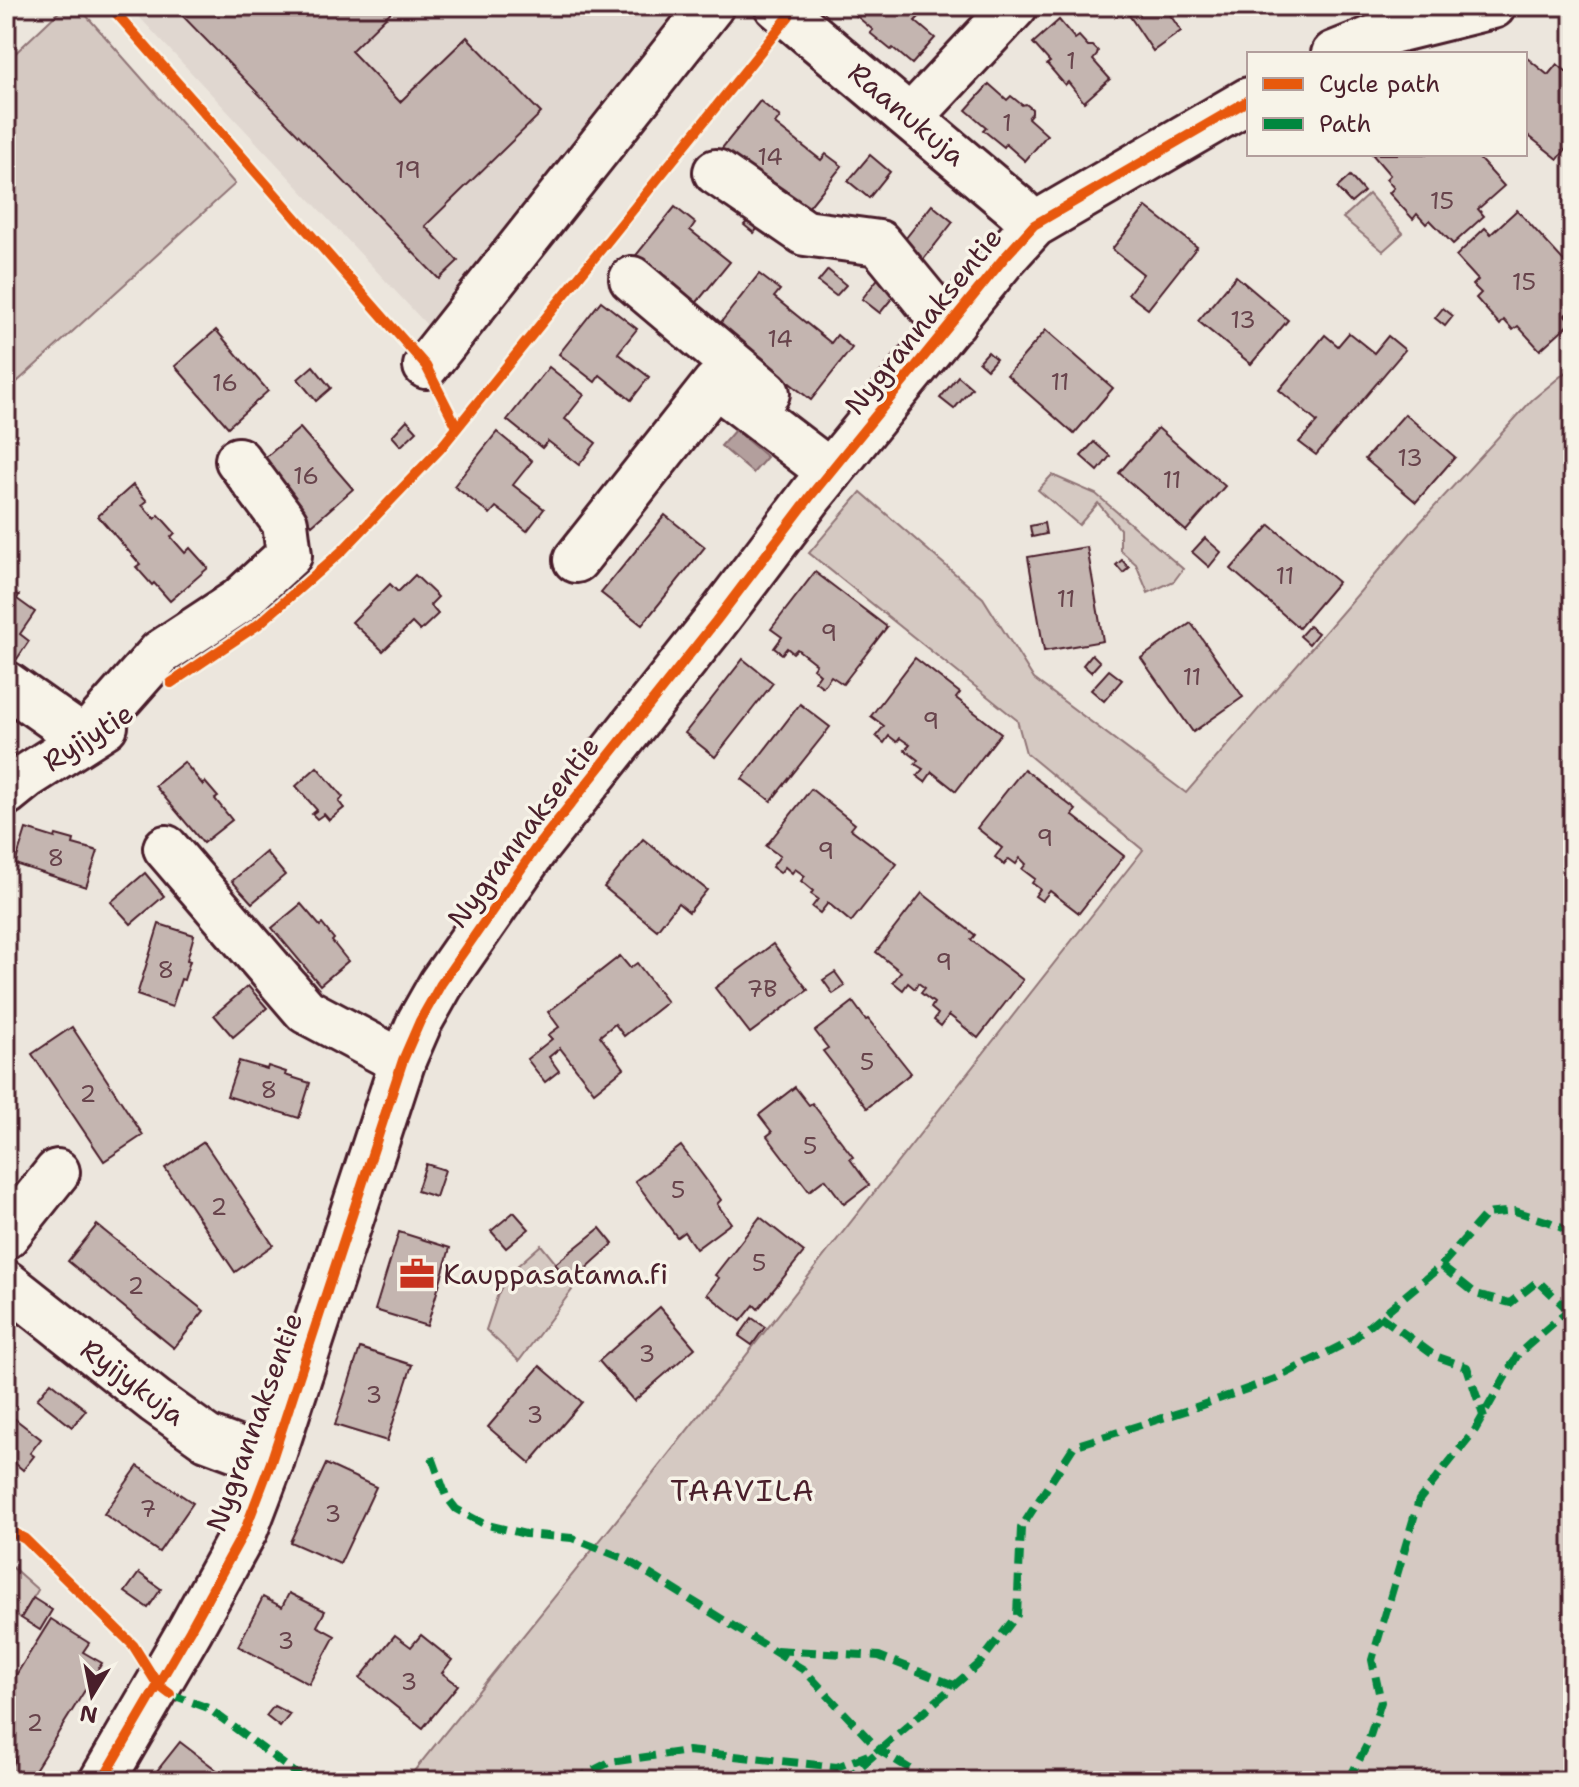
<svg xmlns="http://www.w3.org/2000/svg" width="1579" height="1787" viewBox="0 0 1579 1787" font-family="'Shantell Sans',sans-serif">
	<rect width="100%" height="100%" fill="#ece6dd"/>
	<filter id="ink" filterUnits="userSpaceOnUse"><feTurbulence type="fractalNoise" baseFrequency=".0125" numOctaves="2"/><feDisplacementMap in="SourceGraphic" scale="16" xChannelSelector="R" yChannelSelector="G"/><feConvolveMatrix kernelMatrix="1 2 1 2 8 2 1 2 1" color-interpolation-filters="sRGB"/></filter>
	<g filter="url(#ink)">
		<path fill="#e0d7d0" d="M129,6H728L733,10L612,156L455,355Z"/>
		<g fill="#d5c9c2" stroke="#907476" stroke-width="2">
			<path d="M65,6H78L235,184L6,392V62Z"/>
			<path d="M1369,194L1403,233L1383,251L1343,218Z"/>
			<path d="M1573,366V1781H406L631,1502L1143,850L1026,753L1017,720L809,553L861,492L983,598L1034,679L1186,793L1415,528L1532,400Z"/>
			<path d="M1052,475L1096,494L1183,569L1174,581L1148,593L1136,564L1120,550V529L1098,503L1079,525L1038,490Z"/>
			<path d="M541,1245L571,1282L572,1290L519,1361L486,1330L498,1294L508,1274Z"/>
			<path d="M11,1566L38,1590L21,1618L6,1609V1589Z"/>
		</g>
		<path fill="#b39f9d" stroke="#896c6f" stroke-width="2" d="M735,430L767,457L753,473L721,446Z"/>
		<g fill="#c4b5b0" stroke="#4a1f2b" stroke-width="2">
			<path d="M173,6H397L351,51L400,102L467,37L541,113L425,226L458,261L439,279Z"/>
			<path d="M859,6H907L909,8H914L919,12V17L915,21L935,38L912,64L893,48L891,50L870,33L873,30L853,13Z"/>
			<path d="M1123,6H1164L1181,31L1153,51Z"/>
			<path d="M1059,20L1075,39L1079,36L1088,46H1093L1098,51L1097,55L1093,60L1110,79L1084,102L1068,82L1065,85L1047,64L1050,62L1033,43Z"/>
			<path d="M1527,58L1548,75L1557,64L1573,77V140L1558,159L1525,133V60Z"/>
			<path d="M989,84L1007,100L1011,96L1022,105L1026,104L1032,109V113L1028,118L1047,135L1025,161L1006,144L1004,147L983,130L986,127L966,110Z"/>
			<path d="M760,101L780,117L775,124L821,160L826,154L842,166L800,218L718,153Z"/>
			<path d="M1372,154H1475L1504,186L1478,209L1484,216L1453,244L1430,220L1426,224L1417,214L1413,219L1389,193L1394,188L1386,179L1390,175Z"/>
			<path d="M870,155L890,172L869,198L848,181Z"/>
			<path d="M1350,176L1364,192L1351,203L1337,188Z"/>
			<path d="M932,205L953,222L923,260L902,243Z"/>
			<path d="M675,207L695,223L690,230L730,262L693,307L633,259Z"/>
			<path d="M1146,207L1197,247L1148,309L1128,294L1143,274L1112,249Z"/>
			<path d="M1517,210L1573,271V308L1565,315L1571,322L1540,350L1518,326L1513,330L1504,320L1500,325L1476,298L1481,293L1473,285L1478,280L1456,256L1485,228L1491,234Z"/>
			<path d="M754,214L763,221L754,233L744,225Z"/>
			<path d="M828,270L846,285L836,296L818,282Z"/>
			<path d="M759,274L780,290L774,297L831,343L837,335L852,348L811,400L718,326Z"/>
			<path d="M880,276L898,291L880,313L862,299Z"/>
			<path d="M1236,276L1288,320L1251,364L1198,321Z"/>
			<path d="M601,301L637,329L618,353L649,377L631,400L600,375L595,382L559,354Z"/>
			<path d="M1443,308L1453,316L1445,326L1435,318Z"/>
			<path d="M216,330L268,391L228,427L175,366Z"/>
			<path d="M1046,330L1113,388L1074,434L1007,375Z"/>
			<path d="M1349,333L1374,353L1388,336L1405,350L1316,455L1299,442L1317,422L1279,390L1325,335L1338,346Z"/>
			<path d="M988,352L996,359L987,369L979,362Z"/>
			<path d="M313,366L331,388L316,401L298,379Z"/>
			<path d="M549,367L584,395L565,419L596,443L579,465L548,441L542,448L507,420Z"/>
			<path d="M958,376L972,388L954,409L940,398Z"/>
			<path d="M1405,414L1455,457L1416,502L1365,459Z"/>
			<path d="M407,420L417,431L401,446L392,436Z"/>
			<path d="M300,428L353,489L312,525L259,463Z"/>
			<path d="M1158,428L1225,486L1186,531L1119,473Z"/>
			<path d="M497,432L532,461L513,485L544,509L527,531L496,507L490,514L454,486Z"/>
			<path d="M1094,442L1110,456L1098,471L1081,456Z"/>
			<path d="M133,485L147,501L142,505L155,519L159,515L175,533L171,537L185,553L190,548L208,568L170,601L154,583L152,585L136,567L140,564L98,516Z"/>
			<path d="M665,515L705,547L642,625L601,593Z"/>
			<path d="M1044,523L1046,534L1032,537L1030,526Z"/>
			<path d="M1270,525L1338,582L1299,628L1231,569Z"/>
			<path d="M1205,538L1221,552L1209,567L1192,552Z"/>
			<path d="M1087,547L1103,641L1044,651L1028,557Z"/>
			<path d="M1122,560L1129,568L1123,573L1116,565Z"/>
			<path d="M815,572L887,627L843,684L831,676L823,687L815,681L820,674L813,668L816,664L797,649L793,653L787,648L782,654L774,648L782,637L771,629Z"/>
			<path d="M415,575L438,597L430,605L438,614L420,631L412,623L383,651L352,622L390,584L398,592Z"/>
			<path d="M6,591L19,595L17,599L35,612L20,634L29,641L17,659L6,652Z"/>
			<path d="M1191,623L1243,697L1193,732L1141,658Z"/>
			<path d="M1309,626L1318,633L1309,644L1300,636Z"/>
			<path d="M1092,654L1100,662L1091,672L1083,665Z"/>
			<path d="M915,658L960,693L956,698L1001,733L956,791L932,772L925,782L917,776L923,769L915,764L918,760L905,750L910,745L900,738L897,742L889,736L884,743L876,736L884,726L871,716Z"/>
			<path d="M743,659L773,683L715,757L685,733Z"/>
			<path d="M1109,670L1122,680L1104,701L1091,690Z"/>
			<path d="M800,704L830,727L771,801L742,779Z"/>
			<path d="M184,762L203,785L205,782L218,797L215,799L232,820L203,843L155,786Z"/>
			<path d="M317,767L343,797L339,802L344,808L329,820L324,814L317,819L312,814L317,810L296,786Z"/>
			<path d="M1024,769L1076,810L1072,815L1124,856L1079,913L1050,891L1042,901L1035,896L1040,889L1032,883L1035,879L1022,869L1026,864L1020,858L1016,864L1009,859L1004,865L995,857L1002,848L977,828Z"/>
			<path d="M811,789L855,824L851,829L897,864L851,922L828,903L820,913L812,907L818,899L811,894L813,891L801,881L805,876L795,869L792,873L785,867L780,873L772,867L780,856L766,846Z"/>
			<path d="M26,829L55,838L56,835L74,840L73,844L98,851L86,887L15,864Z"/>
			<path d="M643,839L707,890L689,912L678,903L657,930L604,887Z"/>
			<path d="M266,852L285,875L252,903L232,881Z"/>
			<path d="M145,873L164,896L131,924L111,902Z"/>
			<path d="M922,893L975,935L971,940L1023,980L978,1038L949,1015L941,1026L934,1020L938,1014L931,1008L934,1003L921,993L925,988L918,983L915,989L908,983L903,990L893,982L901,972L876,952Z"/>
			<path d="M301,904L320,926L322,924L334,939L332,941L348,961L320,985L272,928Z"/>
			<path d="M159,924L194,935L187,960L190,961L184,980L181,979L172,1007L137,995Z"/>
			<path d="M773,944L808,990L750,1033L715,988Z"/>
			<path d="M620,956L630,968L637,963L667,1002L624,1036L615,1024L600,1036L624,1068L594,1092L560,1048L549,1057L559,1071L545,1082L527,1059L552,1039L548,1035L559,1027L548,1012Z"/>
			<path d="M835,972L845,986L833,994L823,980Z"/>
			<path d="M248,986L267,1008L233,1037L214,1015Z"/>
			<path d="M853,1002L866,1020L868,1019L911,1073L867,1108L823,1051L828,1048L815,1031Z"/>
			<path d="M72,1027L143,1135L104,1161L32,1054Z"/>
			<path d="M239,1061L267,1069L268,1066L286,1072L285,1075L310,1083L299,1118L227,1096Z"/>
			<path d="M795,1087L809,1105L812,1103L853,1157L850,1159L869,1185L844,1204L825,1179L809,1191L767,1136L772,1132L759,1115Z"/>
			<path d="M204,1142L273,1245L235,1272L165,1168Z"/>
			<path d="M681,1146L721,1200L717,1204L731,1223L696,1249L684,1232L677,1237L635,1181Z"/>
			<path d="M426,1164L445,1170L436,1197L417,1191Z"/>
			<path d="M514,1212L529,1229L506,1248L491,1231Z"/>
			<path d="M760,1217L804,1252L758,1309L754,1305L741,1321L707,1294L719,1278L715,1275Z"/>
			<path d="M97,1225L204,1311L174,1348L68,1261Z"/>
			<path d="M600,1228L613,1244L571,1282L555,1264Z"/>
			<path d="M399,1232L450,1248L427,1326L375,1310Z"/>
			<path d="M660,1307L695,1348L634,1401L599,1361Z"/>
			<path d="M752,1318L765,1327L752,1345L739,1336Z"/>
			<path d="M360,1348L412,1365L387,1441L335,1425Z"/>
			<path d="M540,1366L582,1402L530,1463L488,1427Z"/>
			<path d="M51,1382L86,1410L72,1427L37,1399Z"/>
			<path d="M6,1412L41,1439L30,1453L34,1456L23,1470L11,1460L6,1466Z"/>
			<path d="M326,1464L376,1487L340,1564L290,1542Z"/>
			<path d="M138,1466L193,1503L159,1552L104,1514Z"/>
			<path d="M139,1573L161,1589L148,1608L125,1592Z"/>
			<path d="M289,1593L325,1611L317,1626L335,1636L309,1684L238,1646L263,1597L282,1607Z"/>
			<path d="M33,1598L52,1610L40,1630L21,1618Z"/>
			<path d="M51,1619L89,1643L83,1652L102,1663L28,1781H19L7,1773L15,1760L6,1755V1691Z"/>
			<path d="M395,1635L411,1647L421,1635L452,1660L442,1673L458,1685L423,1728L360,1678Z"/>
			<path d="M274,1706L290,1714L280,1727L266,1716Z"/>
			<path d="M180,1742L231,1781H149Z"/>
		</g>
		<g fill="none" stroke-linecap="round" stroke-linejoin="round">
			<g stroke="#4a1f2b" stroke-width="50">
				<g id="minor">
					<path d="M777,6L1016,207L1034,225"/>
					<path d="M1334,54L1392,31L1493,6"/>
					<path d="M911,117L1015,6"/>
					<path d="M716,172L805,233L879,243L934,310L954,321"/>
					<path d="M632,279L767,393"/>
					<path d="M426,366L711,6"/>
					<path d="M576,560L715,384L830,472"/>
					<path d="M6,684L84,739L160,653L239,601L289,555L285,523L238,460"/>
					<path d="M6,793L27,776L105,726"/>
					<path d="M166,848L306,1011L383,1052L403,1060"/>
					<path d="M6,1236L57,1172"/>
					<path d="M6,1283L155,1401L207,1438L271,1462"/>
					<path d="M102,1781L190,1630L245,1530L271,1462L403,1060L420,1021L441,984L535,849L716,621L812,494L1004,258L1034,225L1249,100"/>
				</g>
			</g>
			<use href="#minor" stroke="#f7f3e8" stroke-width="44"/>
			<g stroke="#00873e" stroke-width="8" stroke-dasharray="16 8" stroke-linecap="butt">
				<path d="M1441,1266L1476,1294L1510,1303L1538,1281L1568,1310"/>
				<path d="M1380,1316L1435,1356L1467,1367L1484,1418"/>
				<path d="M432,1457L446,1496L456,1509L484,1524L525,1534L572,1538L625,1559L804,1670L879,1750L930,1781"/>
				<path d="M776,1650L879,1656L954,1685"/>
				<path d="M170,1694L208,1708L306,1781"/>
				<path d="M572,1781L610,1762L688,1751L837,1767L868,1755"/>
				<path d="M844,1781L979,1664L1017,1615L1021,1528L1074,1446L1185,1411L1275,1379L1352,1340L1441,1266L1486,1214L1515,1211L1549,1222L1573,1233"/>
				<path d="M1348,1781L1367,1745L1381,1702L1372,1660L1419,1500L1475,1430L1518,1354L1573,1306"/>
			</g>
			<g stroke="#f7f3e8" stroke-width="15">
				<g id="cycleway">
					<path d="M110,6L426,366L457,427"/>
					<path d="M171,683L259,624L343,550L440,449L789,16"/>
					<path d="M6,1529L25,1539L133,1645L158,1685L170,1694"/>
					<path d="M102,1781L190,1630L245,1530L271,1462L403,1060L420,1021L441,984L535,849L716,621L812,494L1004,258L1034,225L1249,100"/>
				</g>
			</g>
			<use href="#cycleway" stroke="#e8590c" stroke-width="10"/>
		</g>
	</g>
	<defs>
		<g id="office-bare" transform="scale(2.76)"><path d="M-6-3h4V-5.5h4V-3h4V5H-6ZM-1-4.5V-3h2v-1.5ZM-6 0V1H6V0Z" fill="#c8321e" stroke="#f7f3e8" stroke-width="2.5" paint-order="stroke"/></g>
	</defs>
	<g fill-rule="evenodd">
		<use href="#office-bare" x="417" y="1274"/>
	</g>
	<g text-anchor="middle" stroke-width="7" stroke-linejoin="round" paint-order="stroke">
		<g font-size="24" fill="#68444c">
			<text x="1071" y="69">1</text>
			<text x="1007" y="131">1</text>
			<text x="770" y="165">14</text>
			<text x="408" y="178">19</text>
			<text x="1442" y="209">15</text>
			<text x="1524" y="290">15</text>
			<text x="1243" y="328">13</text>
			<text x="780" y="347">14</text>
			<text x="1060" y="390">11</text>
			<text x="225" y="391">16</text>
			<text x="1410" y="466">13</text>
			<text x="306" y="484">16</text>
			<text x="1172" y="488">11</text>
			<text x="1285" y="584">11</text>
			<text x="1066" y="607">11</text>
			<text x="829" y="641">9</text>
			<text x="1192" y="685">11</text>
			<text x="931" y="729">9</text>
			<text x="1045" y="846">9</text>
			<text x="826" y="859">9</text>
			<text x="56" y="866">8</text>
			<text x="944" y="970">9</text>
			<text x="166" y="978">8</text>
			<text x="762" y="997">7B</text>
			<text x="867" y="1070">5</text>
			<text x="269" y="1098">8</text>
			<text x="88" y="1102">2</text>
			<text x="810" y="1154">5</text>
			<text x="678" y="1198">5</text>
			<text x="219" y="1215">2</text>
			<text x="759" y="1271">5</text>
			<text x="136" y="1294">2</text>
			<text x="647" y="1362">3</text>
			<text x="374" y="1403">3</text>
			<text x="535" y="1423">3</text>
			<text x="148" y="1517">7</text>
			<text x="333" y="1522">3</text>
			<text x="286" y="1649">3</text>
			<text x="409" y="1690">3</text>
			<text x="35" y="1731">2</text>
		</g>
		<g font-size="28" fill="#4a1f2b" stroke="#f7f3e8">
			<text transform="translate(907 114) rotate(40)" y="10">Raanukuja</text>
			<text transform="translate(923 321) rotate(-51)" y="10">Nygrannaksentie</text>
			<text transform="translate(88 737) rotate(-33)" y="10">Ryijytie</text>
			<text transform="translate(523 832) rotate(-53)" y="10">Nygrannaksentie</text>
			<text transform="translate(133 1382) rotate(37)" y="10">Ryijykuja</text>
			<text transform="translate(254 1422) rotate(-70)" y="10">Nygrannaksentie</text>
		</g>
		<g font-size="28" fill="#4a1f2b" stroke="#f7f3e8" text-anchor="start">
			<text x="443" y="1284">Kauppasatama.fi</text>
		</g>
		<g font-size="30" letter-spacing="2" fill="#4a1f2b" stroke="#f7f3e8">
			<text x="743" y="1501">TAAVILA</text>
		</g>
	</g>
	<rect width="1579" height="1787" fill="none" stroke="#f7f3e8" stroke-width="32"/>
	<rect x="16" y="16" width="1547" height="1755" fill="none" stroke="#4a1f2b" stroke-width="3" filter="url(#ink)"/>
	<rect x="1247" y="52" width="280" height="104" fill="#f7f3e8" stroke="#b29e9c" stroke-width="2"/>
	<rect x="1263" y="78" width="40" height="12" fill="#e8590c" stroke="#b29e9c" stroke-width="2"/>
	<text x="1319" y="92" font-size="24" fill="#4a1f2b">Cycle path</text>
	<rect x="1263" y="118" width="40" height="12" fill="#00873e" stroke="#b29e9c" stroke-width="2"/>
	<text x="1319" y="132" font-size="24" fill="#4a1f2b">Path</text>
	<g transform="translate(92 1695) rotate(190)" stroke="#f7f3e8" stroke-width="6" paint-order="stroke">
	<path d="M0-6L14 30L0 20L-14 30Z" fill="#4a1f2b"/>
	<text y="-12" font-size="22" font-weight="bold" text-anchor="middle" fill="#4a1f2b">N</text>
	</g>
</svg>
